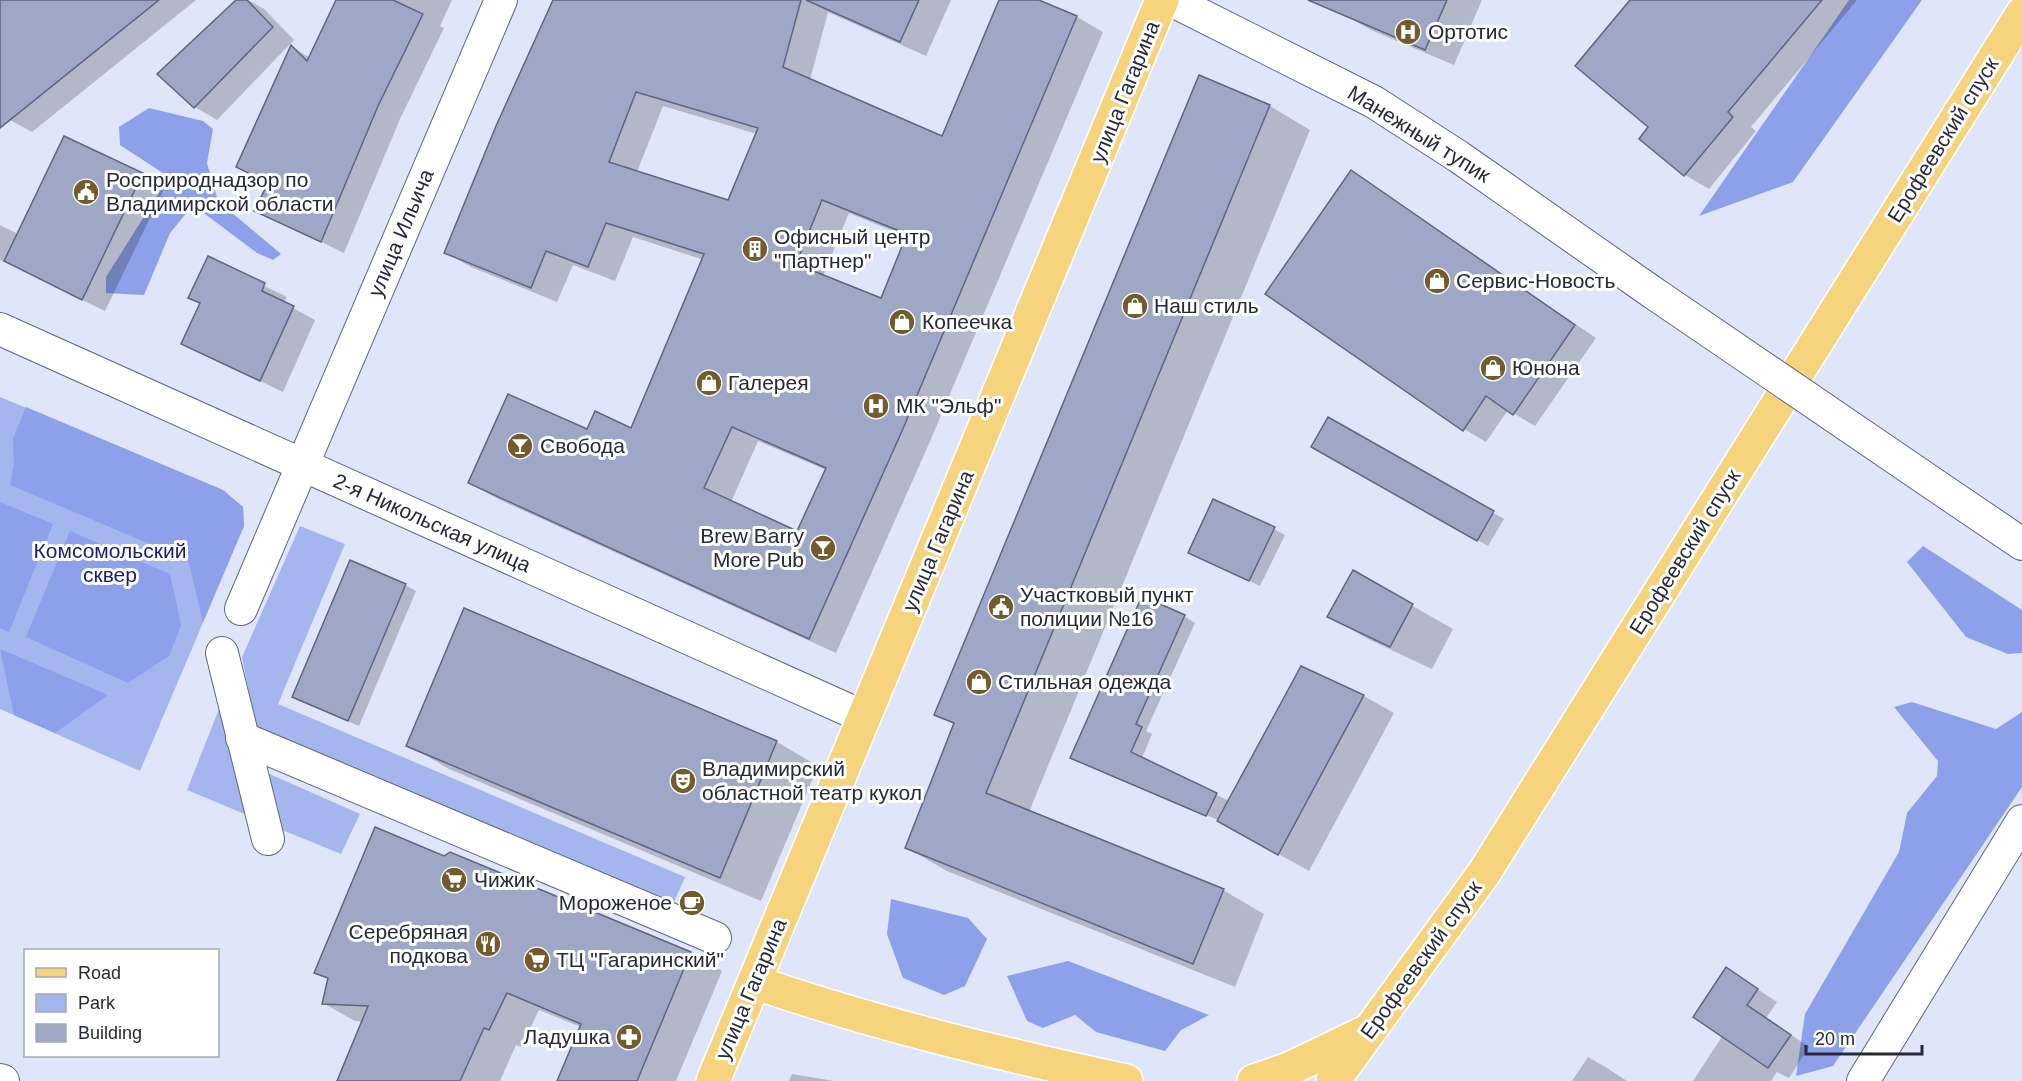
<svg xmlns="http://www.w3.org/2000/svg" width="2022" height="1081" viewBox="0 0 2022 1081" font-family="Helvetica,sans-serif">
	<rect width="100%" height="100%" fill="#e0e6fa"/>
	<g fill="#a5b5ed">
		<path d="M0,397L223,490L243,507L244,526L140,771L0,709Z"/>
		<path d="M300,526L345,544L278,704L685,877L671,909L257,733L242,657Z"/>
		<path d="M221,704L247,815L187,790Z"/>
		<path d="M265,772L360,814L341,854L280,829Z"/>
	</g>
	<g fill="#8da0e9">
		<path d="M1849,0H1922L1793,182L1699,216Z"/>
		<path d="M149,108L203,121L213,129L207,163L218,201L281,254L273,260L257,253L193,205L170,233L144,295L106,293V277L169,177L120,145L119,127Z"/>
		<path d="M26,407L223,490L243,507L244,526L203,622L188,560L10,485L14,464L13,439Z"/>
		<path d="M0,502L53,524L9,632L0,628Z"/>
		<path d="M70,531L170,574L181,625L169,656L128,683L26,637Z"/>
		<path d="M1923,546L2022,610V653L2008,654L1966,637L1907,562Z"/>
		<path d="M0,649L108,695L55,733L14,715Z"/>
		<path d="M1912,702L1996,729L2022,712V787L1833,1066L1796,1076L1805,1014L1899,852L1907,813L1937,776L1938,761L1894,707Z"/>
		<path d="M891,899L968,918L987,939L965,986L944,995L903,978L887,934Z"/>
		<path d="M1068,961L1209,1015L1181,1030L1165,1051L1096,1032L1075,1015L1043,1028L1027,1021L1007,976Z"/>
	</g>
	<g fill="#0003" fill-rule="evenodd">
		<path d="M0,0H196L32,132L10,120L0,107Z"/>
		<path d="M238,0H248L264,9L294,40L217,120L195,107L159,74Z"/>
		<path d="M338,0H452L440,26L444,28L400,119L344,253L256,210L269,184L238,167L292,47L310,58Z"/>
		<path d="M554,0H951L926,56L828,12L810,80L943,137L1001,0H1036L1077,17L1103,32L928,446L836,653L496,498L470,483L588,431L631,430L704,260L633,237L615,281L573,265L557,302L471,267L445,252ZM663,106L757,134L729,201L637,172ZM849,213L907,237L881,300L823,276ZM758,441L826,470L798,533L731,502Z"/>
		<path d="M1327,0H1482L1454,65L1371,30L1343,14Z"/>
		<path d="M1632,0H1857L1751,127L1756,131L1709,189L1685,175L1651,126Z"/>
		<path d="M1199,77L1270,106L1310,130L1029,812L1223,890L1264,914L1235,987L947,871L907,848L955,725L936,714Z"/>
		<path d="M65,138L165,187L105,311L0,260V225L18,234Z"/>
		<path d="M1352,172L1596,338L1535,426L1508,410L1486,442L1464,429Z"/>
		<path d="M208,258L287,297L284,303L315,320L283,392L183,344L201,304Z"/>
		<path d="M1329,419L1504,519L1488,546L1313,447Z"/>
		<path d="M1274,529L1285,535L1260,586L1201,558Z"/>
		<path d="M1353,572L1453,629L1432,669L1370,640L1329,617Z"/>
		<path d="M405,585L416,591L359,726L294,697Z"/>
		<path d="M465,610L777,742L818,766L761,901L449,769L408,745Z"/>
		<path d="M1184,616L1195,623L1146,731L1152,734L1142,758L1229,801L1301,668L1364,696L1394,713L1309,871L1218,820L1082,763Z"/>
		<path d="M450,854L691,953L722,971L676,1081H558L581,1027L539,1010L521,1047L516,1045L500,1081H338L363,1022L355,1021L323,1003L329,980L316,972Z"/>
		<path d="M1727,969L1777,1002L1766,1018L1809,1047L1789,1078L1777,1072L1771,1081H1693L1723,1035Z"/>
		<path d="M1588,1057L1607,1068L1627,1081H1572Z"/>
		<path d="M792,1074L834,1081H789Z"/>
	</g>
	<g fill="#9ea7c6" stroke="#5d6581" stroke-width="1.5" fill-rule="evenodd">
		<path d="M0,0H159L0,128Z"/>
		<path d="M236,0H247L273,27L194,108L157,74Z"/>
		<path d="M336,0H393L423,14L378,106L321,242L254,211L268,183L236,167L291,45L307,61Z"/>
		<path d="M553,0H801L783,67L942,136L999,0H1039L1077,16L902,431L809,639L468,483L508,394L587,429L595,411L631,428L704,254L606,223L588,267L546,251L531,288L444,253L496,126ZM636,92L758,128L728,200L609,162ZM822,200L907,234L881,298L796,264ZM732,427L826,468L797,531L704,488Z"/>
		<path d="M806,0H919L900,42Z"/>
		<path d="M1308,0H1447L1425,50Z"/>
		<path d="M1630,0H1822L1728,112L1733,117L1684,176L1639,139L1648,127L1575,66Z"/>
		<path d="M1199,75L1270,105L986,793L1224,889L1193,964L905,848L954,723L934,715Z"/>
		<path d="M64,136L143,173L82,300L4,261Z"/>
		<path d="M1351,170L1575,325L1513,415L1486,396L1463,431L1265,294Z"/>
		<path d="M208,256L265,283L262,291L294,306L260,381L181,344L200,303L188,298Z"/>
		<path d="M1328,417L1494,511L1477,541L1311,447Z"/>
		<path d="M1213,499L1275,527L1249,581L1188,553Z"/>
		<path d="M350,560L406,584L348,721L292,697Z"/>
		<path d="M1353,570L1413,604L1390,647L1327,617Z"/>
		<path d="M1142,596L1185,615L1136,724L1142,727L1131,752L1217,793L1206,816L1070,758Z"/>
		<path d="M464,608L777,741L720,878L406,746Z"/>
		<path d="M1301,666L1364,695L1278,855L1217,821Z"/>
		<path d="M375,827L444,856L450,852L691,952L637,1081H557L581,1024L507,993L489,1030L484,1028L460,1081H337L368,1006L322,1004L328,978L314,973Z"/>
		<path d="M1726,967L1758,989L1747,1005L1791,1035L1768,1068L1693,1017Z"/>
	</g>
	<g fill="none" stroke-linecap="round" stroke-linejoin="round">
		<g stroke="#5e6683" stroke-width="34">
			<g id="street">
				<path d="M1171,0L1374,102L1459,157L1652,292"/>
				<path d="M0,329L864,717"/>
				<path d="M1935,485L2022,544"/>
				<path d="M241,609L501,0"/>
				<path d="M222,653L268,839"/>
				<path d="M242,738L715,938"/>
				<path d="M0,1080L3,1081"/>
				<path d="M1863,1081L2022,821"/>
			</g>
		</g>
		<g stroke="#fff" stroke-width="36">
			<g id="primary">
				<path d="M754,982C875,1024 1001,1054 1126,1081"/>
				<path d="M713,1081L1162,0"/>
				<path d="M1254,1081L1289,1069L1368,1031"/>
				<path d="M1333,1081L1484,873L2022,14"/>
			</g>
		</g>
		<use href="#street" stroke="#fff" stroke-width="32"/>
		<use href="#primary" stroke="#f5d47d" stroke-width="33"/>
		<g stroke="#5e6683" stroke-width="34" stroke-linecap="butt">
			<path id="street-bridge" d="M1652,292L1935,485"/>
		</g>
		<use href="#street-bridge" stroke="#fff" stroke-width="32"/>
	</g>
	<defs>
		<g id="hospital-disc" transform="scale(1.35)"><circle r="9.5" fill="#725c2c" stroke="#fff"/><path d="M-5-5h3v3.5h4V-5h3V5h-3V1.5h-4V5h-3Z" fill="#fff"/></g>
		<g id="civic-disc" transform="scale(1.35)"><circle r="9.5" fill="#725c2c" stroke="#fff"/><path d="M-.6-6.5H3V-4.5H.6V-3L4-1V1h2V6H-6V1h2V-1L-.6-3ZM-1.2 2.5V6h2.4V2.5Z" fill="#fff"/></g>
		<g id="building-disc" transform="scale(1.35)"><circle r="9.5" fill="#725c2c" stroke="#fff"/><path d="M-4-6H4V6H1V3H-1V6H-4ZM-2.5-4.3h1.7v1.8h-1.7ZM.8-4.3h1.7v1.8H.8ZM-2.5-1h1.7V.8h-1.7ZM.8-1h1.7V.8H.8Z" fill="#fff"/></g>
		<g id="shop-disc" transform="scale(1.35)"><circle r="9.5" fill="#725c2c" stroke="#fff"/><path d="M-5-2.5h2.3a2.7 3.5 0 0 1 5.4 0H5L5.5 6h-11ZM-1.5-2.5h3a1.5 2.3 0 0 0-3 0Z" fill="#fff"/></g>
		<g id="bar-disc" transform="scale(1.35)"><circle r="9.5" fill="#725c2c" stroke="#fff"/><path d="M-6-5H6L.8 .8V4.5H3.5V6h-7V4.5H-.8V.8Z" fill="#fff"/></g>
		<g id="theatre-disc" transform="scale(1.35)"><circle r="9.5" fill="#725c2c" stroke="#fff"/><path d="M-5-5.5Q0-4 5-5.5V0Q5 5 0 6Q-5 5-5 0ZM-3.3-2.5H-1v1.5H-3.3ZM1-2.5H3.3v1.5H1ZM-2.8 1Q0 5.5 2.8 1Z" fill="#fff"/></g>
		<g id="supermarket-disc" transform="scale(1.35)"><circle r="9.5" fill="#725c2c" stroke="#fff"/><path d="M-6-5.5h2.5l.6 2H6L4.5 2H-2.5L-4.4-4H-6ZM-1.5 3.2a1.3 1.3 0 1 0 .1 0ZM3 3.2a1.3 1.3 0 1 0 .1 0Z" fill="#fff"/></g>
		<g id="cafe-disc" transform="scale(1.35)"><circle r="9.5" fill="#725c2c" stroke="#fff"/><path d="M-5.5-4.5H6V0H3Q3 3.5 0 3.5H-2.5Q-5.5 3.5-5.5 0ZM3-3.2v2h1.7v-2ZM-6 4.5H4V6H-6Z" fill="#fff"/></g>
		<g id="restaurant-disc" transform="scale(1.35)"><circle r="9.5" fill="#725c2c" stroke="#fff"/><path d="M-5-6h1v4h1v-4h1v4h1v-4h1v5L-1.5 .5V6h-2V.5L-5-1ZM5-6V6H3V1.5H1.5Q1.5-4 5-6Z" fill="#fff"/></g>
		<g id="pharmacy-disc" transform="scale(1.35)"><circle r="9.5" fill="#725c2c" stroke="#fff"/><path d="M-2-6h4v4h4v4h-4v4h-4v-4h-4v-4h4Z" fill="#fff"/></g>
	</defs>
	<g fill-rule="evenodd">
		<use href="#hospital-disc" x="1408" y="32"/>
		<use href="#civic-disc" x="86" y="192"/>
		<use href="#building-disc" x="755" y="249"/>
		<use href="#shop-disc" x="1437" y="281"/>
		<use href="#shop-disc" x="1135" y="306"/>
		<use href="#shop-disc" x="902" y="322"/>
		<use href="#shop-disc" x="1493" y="368"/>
		<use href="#shop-disc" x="709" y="383"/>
		<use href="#hospital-disc" x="876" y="406"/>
		<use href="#bar-disc" x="520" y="446"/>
		<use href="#bar-disc" x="823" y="548"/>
		<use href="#civic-disc" x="1001" y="607"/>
		<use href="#shop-disc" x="979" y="682"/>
		<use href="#theatre-disc" x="683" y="781"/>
		<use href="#supermarket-disc" x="454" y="880"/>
		<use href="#cafe-disc" x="692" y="903"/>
		<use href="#restaurant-disc" x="488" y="944"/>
		<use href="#supermarket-disc" x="537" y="960"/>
		<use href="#pharmacy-disc" x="629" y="1037"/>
	</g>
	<g text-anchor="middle" stroke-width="6" stroke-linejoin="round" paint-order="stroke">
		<g font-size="21" fill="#262936" stroke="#fff" text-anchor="start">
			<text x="1428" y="39">Ортотис</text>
			<text x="106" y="187">Росприроднадзор по<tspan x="106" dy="24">Владимирской области</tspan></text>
			<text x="774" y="244">Офисный центр<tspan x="774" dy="24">"Партнер"</tspan></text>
			<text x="1456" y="288">Сервис-Новость</text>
			<text x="1154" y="313">Наш стиль</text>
			<text x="922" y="329">Копеечка</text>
			<text x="1512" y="375">Юнона</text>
			<text x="728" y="390">Галерея</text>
			<text x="896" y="413">МК "Эльф"</text>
			<text x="540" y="453">Свобода</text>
			<text x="804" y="543" text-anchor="end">Brew Barry<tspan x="804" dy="24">More Pub</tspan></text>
			<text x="1020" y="602">Участковый пункт<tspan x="1020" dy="24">полиции №16</tspan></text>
			<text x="998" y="689">Стильная одежда</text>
			<text x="702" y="776">Владимирский<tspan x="702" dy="24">областной театр кукол</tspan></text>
			<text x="474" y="887">Чижик</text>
			<text x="672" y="910" text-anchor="end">Мороженое</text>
			<text x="468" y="939" text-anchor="end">Серебряная<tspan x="468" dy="24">подкова</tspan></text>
			<text x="556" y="967">ТЦ "Гагаринский"</text>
			<text x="610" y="1044" text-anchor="end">Ладушка</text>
		</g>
		<g font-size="21" fill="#262936" stroke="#fff">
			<text transform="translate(1125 92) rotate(-68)" y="7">улица Гагарина</text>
			<text transform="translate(1419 134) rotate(32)" y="7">Манежный тупик</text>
			<text transform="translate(1943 140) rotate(-58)" y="7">Ерофеевский спуск</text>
			<text transform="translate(401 233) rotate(-67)" y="7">улица Ильича</text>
			<text transform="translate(432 523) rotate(24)" y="7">2-я Никольская улица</text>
			<text transform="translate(938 541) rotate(-67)" y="7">улица Гагарина</text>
			<text transform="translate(1685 552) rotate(-58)" y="7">Ерофеевский спуск</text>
			<text transform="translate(1421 960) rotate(-54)" y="7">Ерофеевский спуск</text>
			<text transform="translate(751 989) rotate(-67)" y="7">улица Гагарина</text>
		</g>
		<g font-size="21" fill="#1a1d70" stroke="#fff">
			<text x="110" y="558">Комсомольский<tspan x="110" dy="24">сквер</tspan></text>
		</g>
	</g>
	<rect x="24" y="949" width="195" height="108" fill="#ffffff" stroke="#a8a9af" stroke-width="1.5"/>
	<rect x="36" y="968" width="30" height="9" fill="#f5d47d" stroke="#a8a9af" stroke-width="1.5"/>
	<text x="78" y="979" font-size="18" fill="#262936">Road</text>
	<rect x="36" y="994" width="30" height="18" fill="#a5b5ed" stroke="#a8a9af" stroke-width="1.5"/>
	<text x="78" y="1009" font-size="18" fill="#262936">Park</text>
	<rect x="36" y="1024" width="30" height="18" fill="#9ea7c6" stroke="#a8a9af" stroke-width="1.5"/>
	<text x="78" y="1039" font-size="18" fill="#262936">Building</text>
	<path d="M1806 1045v9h116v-9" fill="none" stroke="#262936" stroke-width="3"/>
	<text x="1815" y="1045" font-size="18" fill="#262936" stroke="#ffffff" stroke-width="4.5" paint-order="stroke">20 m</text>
</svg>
